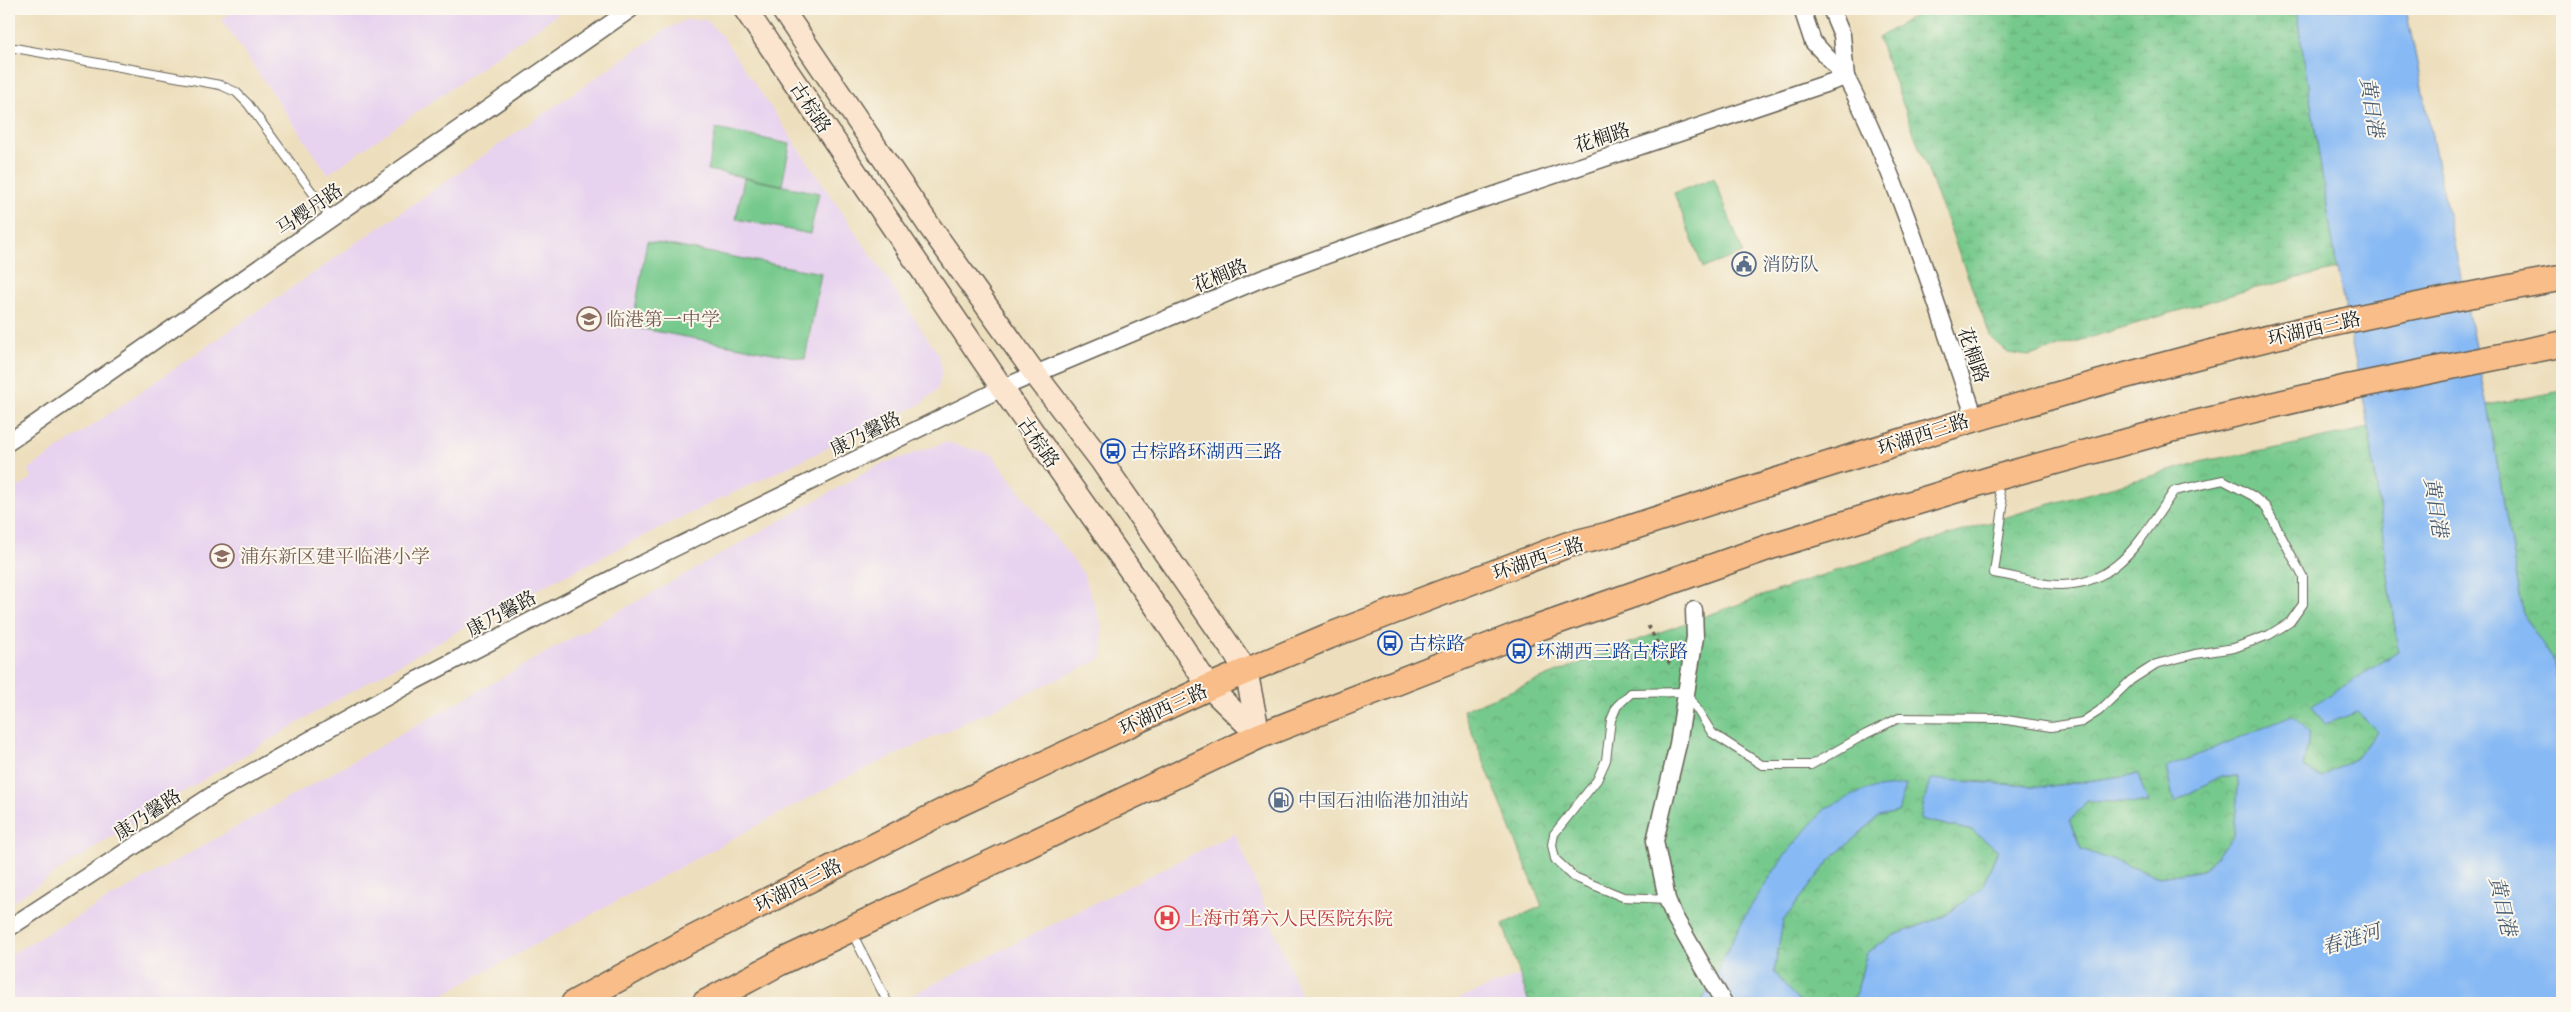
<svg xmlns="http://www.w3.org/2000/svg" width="2571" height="1012" viewBox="0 0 2571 1012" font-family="'EB Garamond','Noto Serif SC',serif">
	<defs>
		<pattern id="wetland-marsh" width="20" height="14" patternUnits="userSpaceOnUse" patternTransform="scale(1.25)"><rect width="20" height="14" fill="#76c98c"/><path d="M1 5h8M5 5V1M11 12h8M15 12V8" fill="none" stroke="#66ac78"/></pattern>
		<pattern id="park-crowns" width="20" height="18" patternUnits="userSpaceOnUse" patternTransform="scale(1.25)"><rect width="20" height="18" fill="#76c98c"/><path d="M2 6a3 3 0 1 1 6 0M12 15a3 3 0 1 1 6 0" fill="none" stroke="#66ac78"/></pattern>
	</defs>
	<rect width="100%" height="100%" fill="#fbf7ec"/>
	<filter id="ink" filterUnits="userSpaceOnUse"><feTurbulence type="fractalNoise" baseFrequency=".02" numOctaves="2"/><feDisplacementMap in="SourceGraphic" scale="10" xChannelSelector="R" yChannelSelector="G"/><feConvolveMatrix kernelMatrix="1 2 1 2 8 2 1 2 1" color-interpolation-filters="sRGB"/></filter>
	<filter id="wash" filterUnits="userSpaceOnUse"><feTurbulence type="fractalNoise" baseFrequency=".0096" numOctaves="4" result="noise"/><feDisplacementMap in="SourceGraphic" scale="20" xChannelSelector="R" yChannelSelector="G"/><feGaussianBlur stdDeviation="1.12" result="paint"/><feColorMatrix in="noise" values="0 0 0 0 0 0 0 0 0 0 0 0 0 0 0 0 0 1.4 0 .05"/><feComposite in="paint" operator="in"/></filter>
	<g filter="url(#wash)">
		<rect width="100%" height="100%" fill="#eddfbd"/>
		<g fill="#e7d2ef">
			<path d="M236,9H565L328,174L221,19Z"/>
			<path d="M686,20H706L723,37L939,355L942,371L938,389L921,404L678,519L481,618L326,706L135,821L9,904V494L32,478L28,470L665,30Z"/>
			<path d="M947,442L992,455L1083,573L1102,626L1103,658L844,779L427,1003H17L9,992V955L879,465Z"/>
			<path d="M1235,833L1304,1003H896Z"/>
			<path d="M1520,975L1529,1003H1447Z"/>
		</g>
		<path fill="url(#wetland-marsh)" stroke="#497254" d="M1925,9H2296L2337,269L2244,291L2029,356L2008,353L1991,338L1878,38Z"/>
		<g fill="url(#park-crowns)" stroke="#497254">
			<path d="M2562,391V702L2555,663L2523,615L2487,405Z"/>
			<path d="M2369,428L2398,652L2358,712L2377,731L2356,758L2322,777L2303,767L2310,732L2166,768L2174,802L2221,776H2239L2234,836L2204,870L2159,877L2081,849L2070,821L2087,801L2147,803L2138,774L2045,787L1971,781L1920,819L1973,831L1998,849L1982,888L1943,917L1892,936L1867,953L1855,998L1848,1003H1798L1774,972L1783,921L1829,861L1879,816L1898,812L1905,785L1747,912L1701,1003H1529L1503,924L1542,906L1463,710L1635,641L1813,578L2026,511L2208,460L2268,450Z"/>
		</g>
		<g fill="#76c98c" stroke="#497254">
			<path d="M716,129L790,144L782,185L708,170Z"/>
			<path d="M744,178L819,193L810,234L736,219Z"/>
			<path d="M1714,178L1743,253L1703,268L1674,193Z"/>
			<path d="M647,241L821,273L805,359L632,327Z"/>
		</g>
		<g fill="#87b9f4" stroke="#526a88">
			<path d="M2296,9H2406L2487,405L2523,614L2555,663L2562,702V1003H1848L1855,998L1867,953L1892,936L1943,917L1982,888L1998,850L1973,831L1920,819L1930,779L2045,787L2138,774L2148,803L2087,801L2070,821L2081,849L2159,877L2204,870L2234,836L2239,776H2221L2174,802L2166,768L2292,716L2310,732L2303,767L2322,777L2356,758L2377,731L2358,712L2325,724L2312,706L2398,652L2369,428L2337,269Z"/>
			<path d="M1906,785L1898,812L1879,816L1829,861L1783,921L1774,972L1800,1003H1701L1747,912L1784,856L1826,808L1867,789Z"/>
		</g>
	</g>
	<g filter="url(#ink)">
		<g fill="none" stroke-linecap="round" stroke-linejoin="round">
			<g stroke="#656054" stroke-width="10">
				<g id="lane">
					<path d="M9,47L220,85L236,92L248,104L331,218"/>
					<path d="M1667,899L1623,897L1574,877L1555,859L1552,845L1554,834L1597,780L1606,760L1611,720L1617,706L1631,693L1686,692L1712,733L1762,765H1811L1866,734L1899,718L2000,719L2051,727L2082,722L2099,711L2131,680L2156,664L2195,654L2234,648L2269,635L2290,622L2303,604V577L2266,507L2253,496L2223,480L2174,491C2141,538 2115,593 2047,584C2029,581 2012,576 1994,573L2003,507L1996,482"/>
					<path d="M852,933L888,1003"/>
				</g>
			</g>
			<g stroke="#656054" stroke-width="19">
				<g id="street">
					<path d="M1802,9L1813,42L1846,77"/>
					<path d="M1831,9L1842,35L1846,77"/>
					<path d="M9,442L631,9"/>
					<path d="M1694,610L1695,637L1678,744L1655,841L1667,899L1674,916L1724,1003"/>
					<path d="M9,928L220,790L415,681L615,577L1002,388L1261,279L1462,206L1846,77C1902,185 1935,303 1975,418"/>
				</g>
			</g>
			<g stroke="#656054" stroke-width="25">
				<g id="secondary">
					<path d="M745,9L1002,388L1163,617L1209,687L1259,736"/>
					<path d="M782,9L930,227L1035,374L1100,459L1246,670L1259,736"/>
				</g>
			</g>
			<g stroke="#656054" stroke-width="28">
				<g id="primary">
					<path d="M574,1003L686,942L954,806L1209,687L1329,636L1567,545L1608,535C1803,472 1999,408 2198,356C2318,324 2440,300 2562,278"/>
					<path d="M705,1003L779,963L1259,736L1515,636L1772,546L1995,478L2172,429L2350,387L2562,344"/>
				</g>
			</g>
			<path stroke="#656054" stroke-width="3" stroke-dasharray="4 4" stroke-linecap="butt" d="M1648,626L1672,668"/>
			<use href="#lane" stroke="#fff" stroke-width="8"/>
			<use href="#street" stroke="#fff" stroke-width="16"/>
			<use href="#secondary" stroke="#fce5cf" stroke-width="22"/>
			<use href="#primary" stroke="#f8bd88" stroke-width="25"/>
		</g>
	</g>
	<defs>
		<g id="civic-ring" transform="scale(1.25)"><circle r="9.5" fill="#fbf7ec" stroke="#5c6f8a" stroke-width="1.5"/><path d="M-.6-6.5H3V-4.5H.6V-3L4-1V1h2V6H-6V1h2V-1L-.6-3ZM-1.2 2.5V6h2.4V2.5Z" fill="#5c6f8a"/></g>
		<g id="school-ring" transform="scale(1.25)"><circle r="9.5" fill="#fbf7ec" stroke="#8d6e63" stroke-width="1.5"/><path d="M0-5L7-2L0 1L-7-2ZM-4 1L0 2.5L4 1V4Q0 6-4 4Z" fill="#8d6e63"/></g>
		<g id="bus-ring" transform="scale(1.25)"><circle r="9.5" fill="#fbf7ec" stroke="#1a4fb4" stroke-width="1.5"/><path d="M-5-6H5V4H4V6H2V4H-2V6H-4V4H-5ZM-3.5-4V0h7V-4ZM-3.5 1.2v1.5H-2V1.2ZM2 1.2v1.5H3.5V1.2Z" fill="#1a4fb4"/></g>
		<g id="fuel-ring" transform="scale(1.25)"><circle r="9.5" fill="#fbf7ec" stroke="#5c6f8a" stroke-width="1.5"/><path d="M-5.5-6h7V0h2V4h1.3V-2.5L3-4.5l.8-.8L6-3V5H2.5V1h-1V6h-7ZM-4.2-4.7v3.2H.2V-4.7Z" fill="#5c6f8a"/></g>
		<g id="hospital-ring" transform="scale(1.25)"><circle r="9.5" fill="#fbf7ec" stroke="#e0444e" stroke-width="1.5"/><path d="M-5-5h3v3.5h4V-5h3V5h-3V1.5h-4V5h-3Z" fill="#e0444e"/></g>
	</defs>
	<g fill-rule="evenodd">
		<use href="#civic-ring" x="1744" y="264"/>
		<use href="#school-ring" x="589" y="319"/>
		<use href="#bus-ring" x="1113" y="451"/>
		<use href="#school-ring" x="222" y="556"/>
		<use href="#bus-ring" x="1390" y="643"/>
		<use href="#bus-ring" x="1519" y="651"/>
		<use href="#fuel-ring" x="1281" y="800"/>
		<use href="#hospital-ring" x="1167" y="918"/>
	</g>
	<g text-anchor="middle" stroke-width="4" stroke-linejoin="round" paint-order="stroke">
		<g font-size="19" fill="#1c1c1c" stroke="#fbf7ec">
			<text transform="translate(811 107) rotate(56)" y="7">古棕路</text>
			<text transform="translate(1602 137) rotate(-18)" y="7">花榈路</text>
			<text transform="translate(309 209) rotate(-35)" y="7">马樱丹路</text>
			<text transform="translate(1220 275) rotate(-23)" y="7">花榈路</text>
			<text transform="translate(2314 328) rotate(-13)" y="7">环湖西三路</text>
			<text transform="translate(1974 355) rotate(71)" y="7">花榈路</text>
			<text transform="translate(865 433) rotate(-26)" y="7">康乃馨路</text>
			<text transform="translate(1923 434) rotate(-18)" y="7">环湖西三路</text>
			<text transform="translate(1039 442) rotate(55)" y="7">古棕路</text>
			<text transform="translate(1538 558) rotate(-19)" y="7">环湖西三路</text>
			<text transform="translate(501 613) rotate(-28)" y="7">康乃馨路</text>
			<text transform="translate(1163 709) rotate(-25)" y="7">环湖西三路</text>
			<text transform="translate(147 814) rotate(-33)" y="7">康乃馨路</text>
			<text transform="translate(798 885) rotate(-27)" y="7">环湖西三路</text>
		</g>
		<g font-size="19" fill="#4e5e75" stroke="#fbf7ec" text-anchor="start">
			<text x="1762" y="271">消防队</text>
			<text x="1298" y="807">中国石油临港加油站</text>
		</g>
		<g font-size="19" fill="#785e54" stroke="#fbf7ec" text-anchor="start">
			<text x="606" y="326">临港第一中学</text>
			<text x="240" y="563">浦东新区建平临港小学</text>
		</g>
		<g font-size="19" fill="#164399" stroke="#fbf7ec" text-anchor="start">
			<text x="1130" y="458">古棕路环湖西三路</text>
			<text x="1408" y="650">古棕路</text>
			<text x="1536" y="658">环湖西三路古棕路</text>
		</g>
		<g font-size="19" fill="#be3a42" stroke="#fbf7ec" text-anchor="start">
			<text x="1184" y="925">上海市第六人民医院东院</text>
		</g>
		<g font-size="20" font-style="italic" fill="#475b72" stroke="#fbf7ec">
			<text transform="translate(2372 107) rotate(81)" y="7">黄日港</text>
			<text transform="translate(2436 507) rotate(81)" y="7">黄日港</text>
			<text transform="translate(2503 906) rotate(77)" y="7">黄日港</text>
			<text transform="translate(2351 939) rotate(-17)" y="7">春涟河</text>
		</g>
	</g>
	<rect width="2571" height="1012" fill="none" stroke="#fbf7ec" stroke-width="30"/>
</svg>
